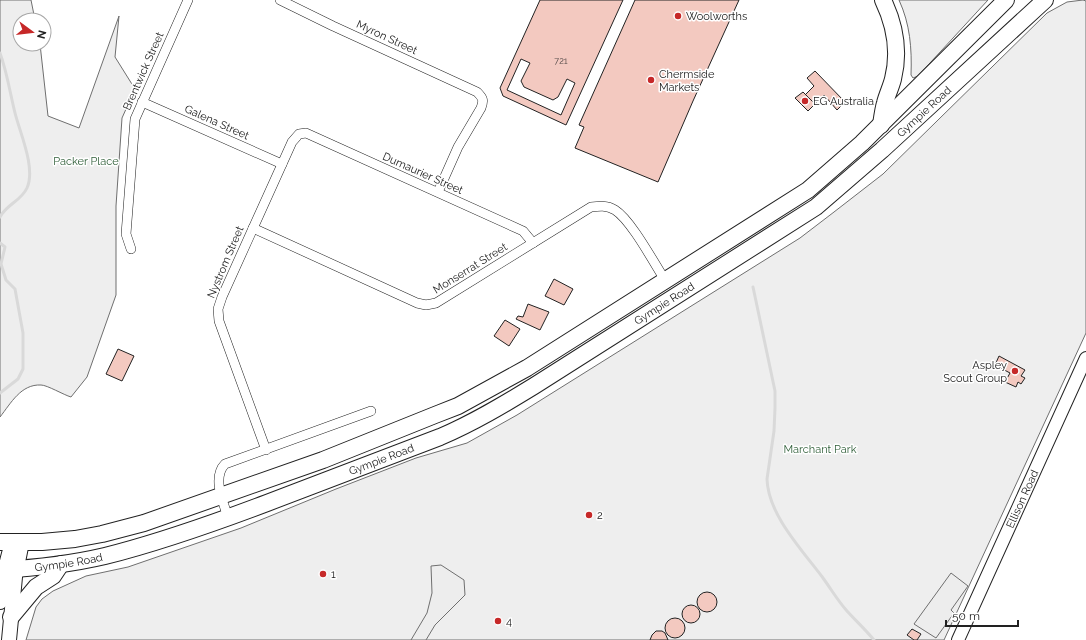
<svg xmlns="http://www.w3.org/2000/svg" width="1086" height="640" viewBox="0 0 1086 640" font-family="Raleway,sans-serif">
	<rect width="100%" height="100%" fill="#fff"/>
	<g fill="#eee" stroke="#6f6f6f">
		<path d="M0,0H31L35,20H20V44H40L48,116L79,128L119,16L115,57L135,89L122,118L116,206V295L87,377L71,397C64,395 47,385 41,385C21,384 11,403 0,417Z"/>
		<path d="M899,0H988L918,76L913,78L911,75C912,48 910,24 899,0Z"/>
		<path d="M1083,0L1086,1V333L944,640H26L36,607L42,599L53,591L86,576L128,567L241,528L336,489L416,458L467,443L517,415L800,238L834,212L883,174L1047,13L1067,2Z"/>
	</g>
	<g fill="#ededed" stroke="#6f6f6f">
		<path d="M441,565L464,580L465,595L435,625L426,640H411L427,613L432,593L431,566Z"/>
		<path d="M951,573L968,586L951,610L954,613L936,638L914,624Z"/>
	</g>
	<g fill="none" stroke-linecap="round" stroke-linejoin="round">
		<g stroke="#d9d9d9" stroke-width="3">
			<path d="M0,53C7,72 10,93 15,113C20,133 36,168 27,188C21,201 7,204 0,217"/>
			<path d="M0,243L5,247L1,264L6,280L15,289L23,333V369L18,379L0,393"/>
			<path d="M753,287L775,391V408L774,431L767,479C768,515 803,551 823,578C831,589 838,601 847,611C856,621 865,629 874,640"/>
		</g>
	</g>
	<g fill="#f3c9c0" stroke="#222" fill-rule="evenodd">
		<path d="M540,0H623L566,125L503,96L500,88ZM521,59L530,63L521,81L524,87L553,100L558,97L567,79L575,83L561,115L507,90Z"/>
		<path d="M635,0H739L693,101L658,182L575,148L584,127L579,125Z"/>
		<path d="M815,71L845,102L837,110L824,95L815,104L805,95L814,86L807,78Z"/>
		<path d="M803,92L815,104L808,111L795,98Z"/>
		<path d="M554,279L573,289L564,305L545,296Z"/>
		<path d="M528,304L549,312L540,330L516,319L518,316L523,317Z"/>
		<path d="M505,320L520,329L509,346L494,336Z"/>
		<path d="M118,349L134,356L122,381L106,374Z"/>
		<path d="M999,356L1025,370L1021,376L1025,378L1021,384L1018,382L1016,387L1005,382L1010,373L995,365Z"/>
		<circle cx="707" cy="602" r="10"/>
		<circle cx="691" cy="614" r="9"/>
		<circle cx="675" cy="628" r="10"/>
		<path d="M912,629L921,634L917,640H914L907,635Z"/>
		<path d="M656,631H662L665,633L668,640H650L652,635Z"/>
	</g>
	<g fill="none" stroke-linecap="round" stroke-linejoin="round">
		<g stroke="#222" stroke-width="10">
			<g id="street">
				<path d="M280,0L333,26L477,92C483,98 484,100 481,108L458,147L438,192"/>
				<path d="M142,102L282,164"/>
				<path d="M253,228L417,303L426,305L436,303L591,207C599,206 607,205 615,210C631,220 654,263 665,280"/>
				<path d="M131,249L126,234L135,119L188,0"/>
				<path d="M266,450L219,321L218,309L222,297L292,142L299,134L306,133L523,231L533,243"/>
				<path d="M228,517C223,502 212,477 225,464L371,411"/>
			</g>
		</g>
		<g stroke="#222" stroke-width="14">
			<g id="secondary">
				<path id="s1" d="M958,640L1086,358"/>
			</g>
		</g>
		<g stroke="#222" stroke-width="16">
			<g id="primary">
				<path d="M0,602L5,569L12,542"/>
				<path d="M9,640L15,577L22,542"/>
			</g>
		</g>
		<g stroke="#222" stroke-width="18">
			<g id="highway">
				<path d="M881,125C882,118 883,110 885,103C887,95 891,87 893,79C900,51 895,25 883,0"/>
				<path d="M0,542H42L75,539L102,534L144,523L323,460L435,415L458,406L527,368L808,190L862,143L1006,0"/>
				<path id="s2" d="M0,570C35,568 71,564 105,556C161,542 214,523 267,503C325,481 382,459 440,437C473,423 503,405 534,386L816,207L882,150L1045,0"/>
				<path d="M11,617L36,587L53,576L61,564"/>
			</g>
		</g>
		<use href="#street" stroke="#fff" stroke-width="9"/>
		<use href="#secondary" stroke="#fff" stroke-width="12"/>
		<use href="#primary" stroke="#fff" stroke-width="14"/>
		<use href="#highway" stroke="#fff" stroke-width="16"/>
	</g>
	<g fill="#c62828" stroke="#fff" stroke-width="1.5">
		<circle cx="678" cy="16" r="4"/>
		<circle cx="651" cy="80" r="4"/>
		<circle cx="805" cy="101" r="4"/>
		<circle cx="1015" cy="371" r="4"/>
		<circle cx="589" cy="515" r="4"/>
		<circle cx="323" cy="574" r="4"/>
		<circle cx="498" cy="621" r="4"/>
	</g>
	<g text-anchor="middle" stroke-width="3" stroke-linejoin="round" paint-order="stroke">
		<g font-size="9" fill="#564c4a">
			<text x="561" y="64">721</text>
		</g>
		<g font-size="11" fill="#222" stroke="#fff" text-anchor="start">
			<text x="686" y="20">Woolworths</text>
			<text x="659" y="78">Chermside<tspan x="659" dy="13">Markets</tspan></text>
			<text x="813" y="105">EG Australia</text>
			<text x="1007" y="369" text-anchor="end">Aspley<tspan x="1007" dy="13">Scout Group</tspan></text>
			<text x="597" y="519">2</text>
			<text x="331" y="578">1</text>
			<text x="506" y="625">4</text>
		</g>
		<g font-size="11" fill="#222" stroke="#fff">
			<text transform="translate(387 37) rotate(25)" y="4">Myron Street</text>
			<text transform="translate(143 71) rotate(-66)" y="4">Brentwick Street</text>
			<text dy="4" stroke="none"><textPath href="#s2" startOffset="1047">Gympie Road</textPath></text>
			<text transform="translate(217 122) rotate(24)" y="4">Galena Street</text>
			<text transform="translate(423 173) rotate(24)" y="4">Dumaurier Street</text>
			<text transform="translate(225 262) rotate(-67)" y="4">Nystrom Street</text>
			<text transform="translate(470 268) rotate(-32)" y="4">Monserrat Street</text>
			<text dy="4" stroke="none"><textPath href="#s2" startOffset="723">Gympie Road</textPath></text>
			<text dy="4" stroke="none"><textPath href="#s2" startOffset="399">Gympie Road</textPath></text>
			<text dy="4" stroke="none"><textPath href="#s1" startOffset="155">Ellison Road</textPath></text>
			<text dy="4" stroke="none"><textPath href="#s2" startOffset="69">Gympie Road</textPath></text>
		</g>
		<g font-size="11" fill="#2f5e38" stroke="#fff">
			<text x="86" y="165">Packer Place</text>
			<text x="820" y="453">Marchant Park</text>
		</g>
	</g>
	<g transform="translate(32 32) rotate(105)"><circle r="19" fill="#ffffff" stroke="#a7a7a7"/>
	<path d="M0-3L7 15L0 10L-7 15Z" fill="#c62828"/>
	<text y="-6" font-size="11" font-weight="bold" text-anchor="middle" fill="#222222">N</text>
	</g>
	<path d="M946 620v6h72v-6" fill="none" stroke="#222222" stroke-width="2"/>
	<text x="952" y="620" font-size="12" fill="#222222" stroke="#ffffff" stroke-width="3" paint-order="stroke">50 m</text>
</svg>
